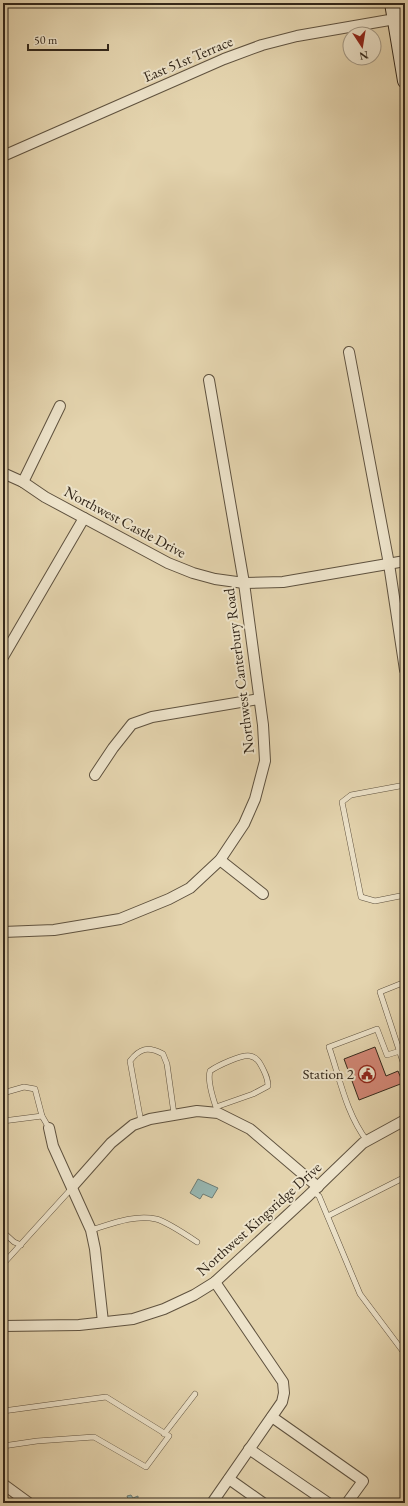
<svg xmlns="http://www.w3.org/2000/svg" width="408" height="1506" viewBox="0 0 408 1506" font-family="'EB Garamond',serif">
	<rect width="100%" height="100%" fill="#e4d4ae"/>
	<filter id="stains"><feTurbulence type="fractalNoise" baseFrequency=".005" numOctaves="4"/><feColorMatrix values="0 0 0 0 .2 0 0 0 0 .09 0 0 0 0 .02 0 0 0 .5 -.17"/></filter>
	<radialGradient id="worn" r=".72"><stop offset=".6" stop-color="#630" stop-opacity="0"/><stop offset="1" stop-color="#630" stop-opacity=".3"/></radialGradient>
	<g fill="#97b7b2" stroke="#6f7d75">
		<path d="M198,1179L218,1188L212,1198L203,1194L200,1199L190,1193Z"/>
		<path d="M131,1495L133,1498L138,1496V1503H124L123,1499H128L127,1496Z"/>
	</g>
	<path fill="#d38776" stroke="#33271a" d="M375,1047L386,1076L398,1071L403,1083L359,1100L344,1059Z"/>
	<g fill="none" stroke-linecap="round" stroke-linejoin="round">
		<g stroke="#5f523f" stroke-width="6">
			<g id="lane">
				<path d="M405,785L351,795L342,802L361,897L375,901L405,895"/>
				<path d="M405,982L380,992L405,1068"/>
				<path d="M3,1093L24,1087L35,1089L42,1116L49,1128"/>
				<path d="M216,1107L253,1094L268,1086C268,1079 266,1075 263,1069C260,1063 257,1057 250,1056C242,1054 217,1066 210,1071C207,1081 214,1102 218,1113"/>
				<path d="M3,1121L42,1116"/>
				<path d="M141,1122L130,1061C140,1048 148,1046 163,1054L167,1064L174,1114"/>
				<path d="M367,1141C346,1113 340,1079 329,1047L377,1029L387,1055L400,1051"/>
				<path d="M313,1192L319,1196L360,1294L405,1354"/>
				<path d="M328,1216L405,1177"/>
				<path d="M91,1230C111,1224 135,1214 156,1219C165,1221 188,1236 197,1242"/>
				<path d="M3,1232L14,1242L21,1245"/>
				<path d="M3,1264L72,1188"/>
				<path d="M3,1411L106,1397L169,1436L146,1467L94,1437L37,1441L3,1446"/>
				<path d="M164,1434L195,1394"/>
			</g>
		</g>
		<g stroke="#5f523f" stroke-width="12">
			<g id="street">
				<path d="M3,156L224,59L262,45L297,36L395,19"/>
				<path d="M349,352L389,564L405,670"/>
				<path d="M3,473L23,482L45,497L168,563L193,573L215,579L244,583L283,582L405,561"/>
				<path d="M23,482L60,406"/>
				<path d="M3,657L84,518"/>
				<path d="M95,775L113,748L132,724L152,717L259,699"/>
				<path d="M220,860L263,894"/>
				<path d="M3,932L54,930L120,919L169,899L190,888L220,860L244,824L255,799L265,761L263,725L244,583L209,380"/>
				<path d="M49,1128L53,1146L91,1230L95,1249L103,1322"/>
				<path d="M72,1187L111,1143L133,1125L150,1119L197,1111L218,1113L250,1129L318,1187"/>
				<path d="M3,1326L79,1325L133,1319L164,1309L194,1295L215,1282L307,1197L363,1143L405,1120"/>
				<path d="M272,1417L363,1481L347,1503"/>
				<path d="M249,1449L328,1503"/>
				<path d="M229,1479L263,1503"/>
				<path d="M3,1484L29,1503"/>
				<path d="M212,1503L282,1402L284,1393L283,1382L215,1282"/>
			</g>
		</g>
		<g stroke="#33271a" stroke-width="16">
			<path id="secondary" d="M392,3L405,81"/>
		</g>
		<use href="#lane" stroke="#ede3ca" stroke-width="5"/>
		<use href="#street" stroke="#ede3ca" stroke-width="10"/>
		<use href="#secondary" stroke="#ede3ca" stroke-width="14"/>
	</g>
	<defs>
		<g id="civic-ring" transform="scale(0.9)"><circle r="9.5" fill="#ede3ca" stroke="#8f2418" stroke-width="1.5"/><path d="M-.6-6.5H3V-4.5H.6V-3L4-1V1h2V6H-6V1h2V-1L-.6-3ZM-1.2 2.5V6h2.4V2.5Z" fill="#8f2418"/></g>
	</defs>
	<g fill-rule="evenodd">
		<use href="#civic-ring" x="367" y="1074"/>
	</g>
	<g text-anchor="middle" stroke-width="4" stroke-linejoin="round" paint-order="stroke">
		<g font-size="15" fill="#33271a" stroke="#ede3ca">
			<text transform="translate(188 59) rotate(-23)" y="5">East 51st Terrace</text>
			<text transform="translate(125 522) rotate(28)" y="5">Northwest Castle Drive</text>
			<text transform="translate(239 671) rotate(-97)" y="5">Northwest Canterbury Road</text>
			<text transform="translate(259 1219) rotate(-42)" y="5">Northwest Kingsridge Drive</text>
		</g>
		<g font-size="15" fill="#33271a" stroke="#ede3ca" text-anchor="end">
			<text x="354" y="1079">Station 2</text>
		</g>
	</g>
	<rect width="408" height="1506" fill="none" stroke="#e4d4ae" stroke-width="16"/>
	<rect x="4" y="4" width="400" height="1498" fill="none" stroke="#33271a" stroke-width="2"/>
	<rect x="8" y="8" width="392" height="1490" fill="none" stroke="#33271a"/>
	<g transform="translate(362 46) rotate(168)"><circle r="19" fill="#ede3ca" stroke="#a39884"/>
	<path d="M0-3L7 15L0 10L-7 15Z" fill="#8f2418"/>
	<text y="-6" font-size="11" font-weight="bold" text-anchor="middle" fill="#33271a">N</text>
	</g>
	<path d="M28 44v6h80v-6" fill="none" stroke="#33271a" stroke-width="2"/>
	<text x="34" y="44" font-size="12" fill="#33271a" stroke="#ede3ca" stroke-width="3" paint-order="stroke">50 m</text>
	<rect width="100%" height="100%" filter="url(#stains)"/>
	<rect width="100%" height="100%" fill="url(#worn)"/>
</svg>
